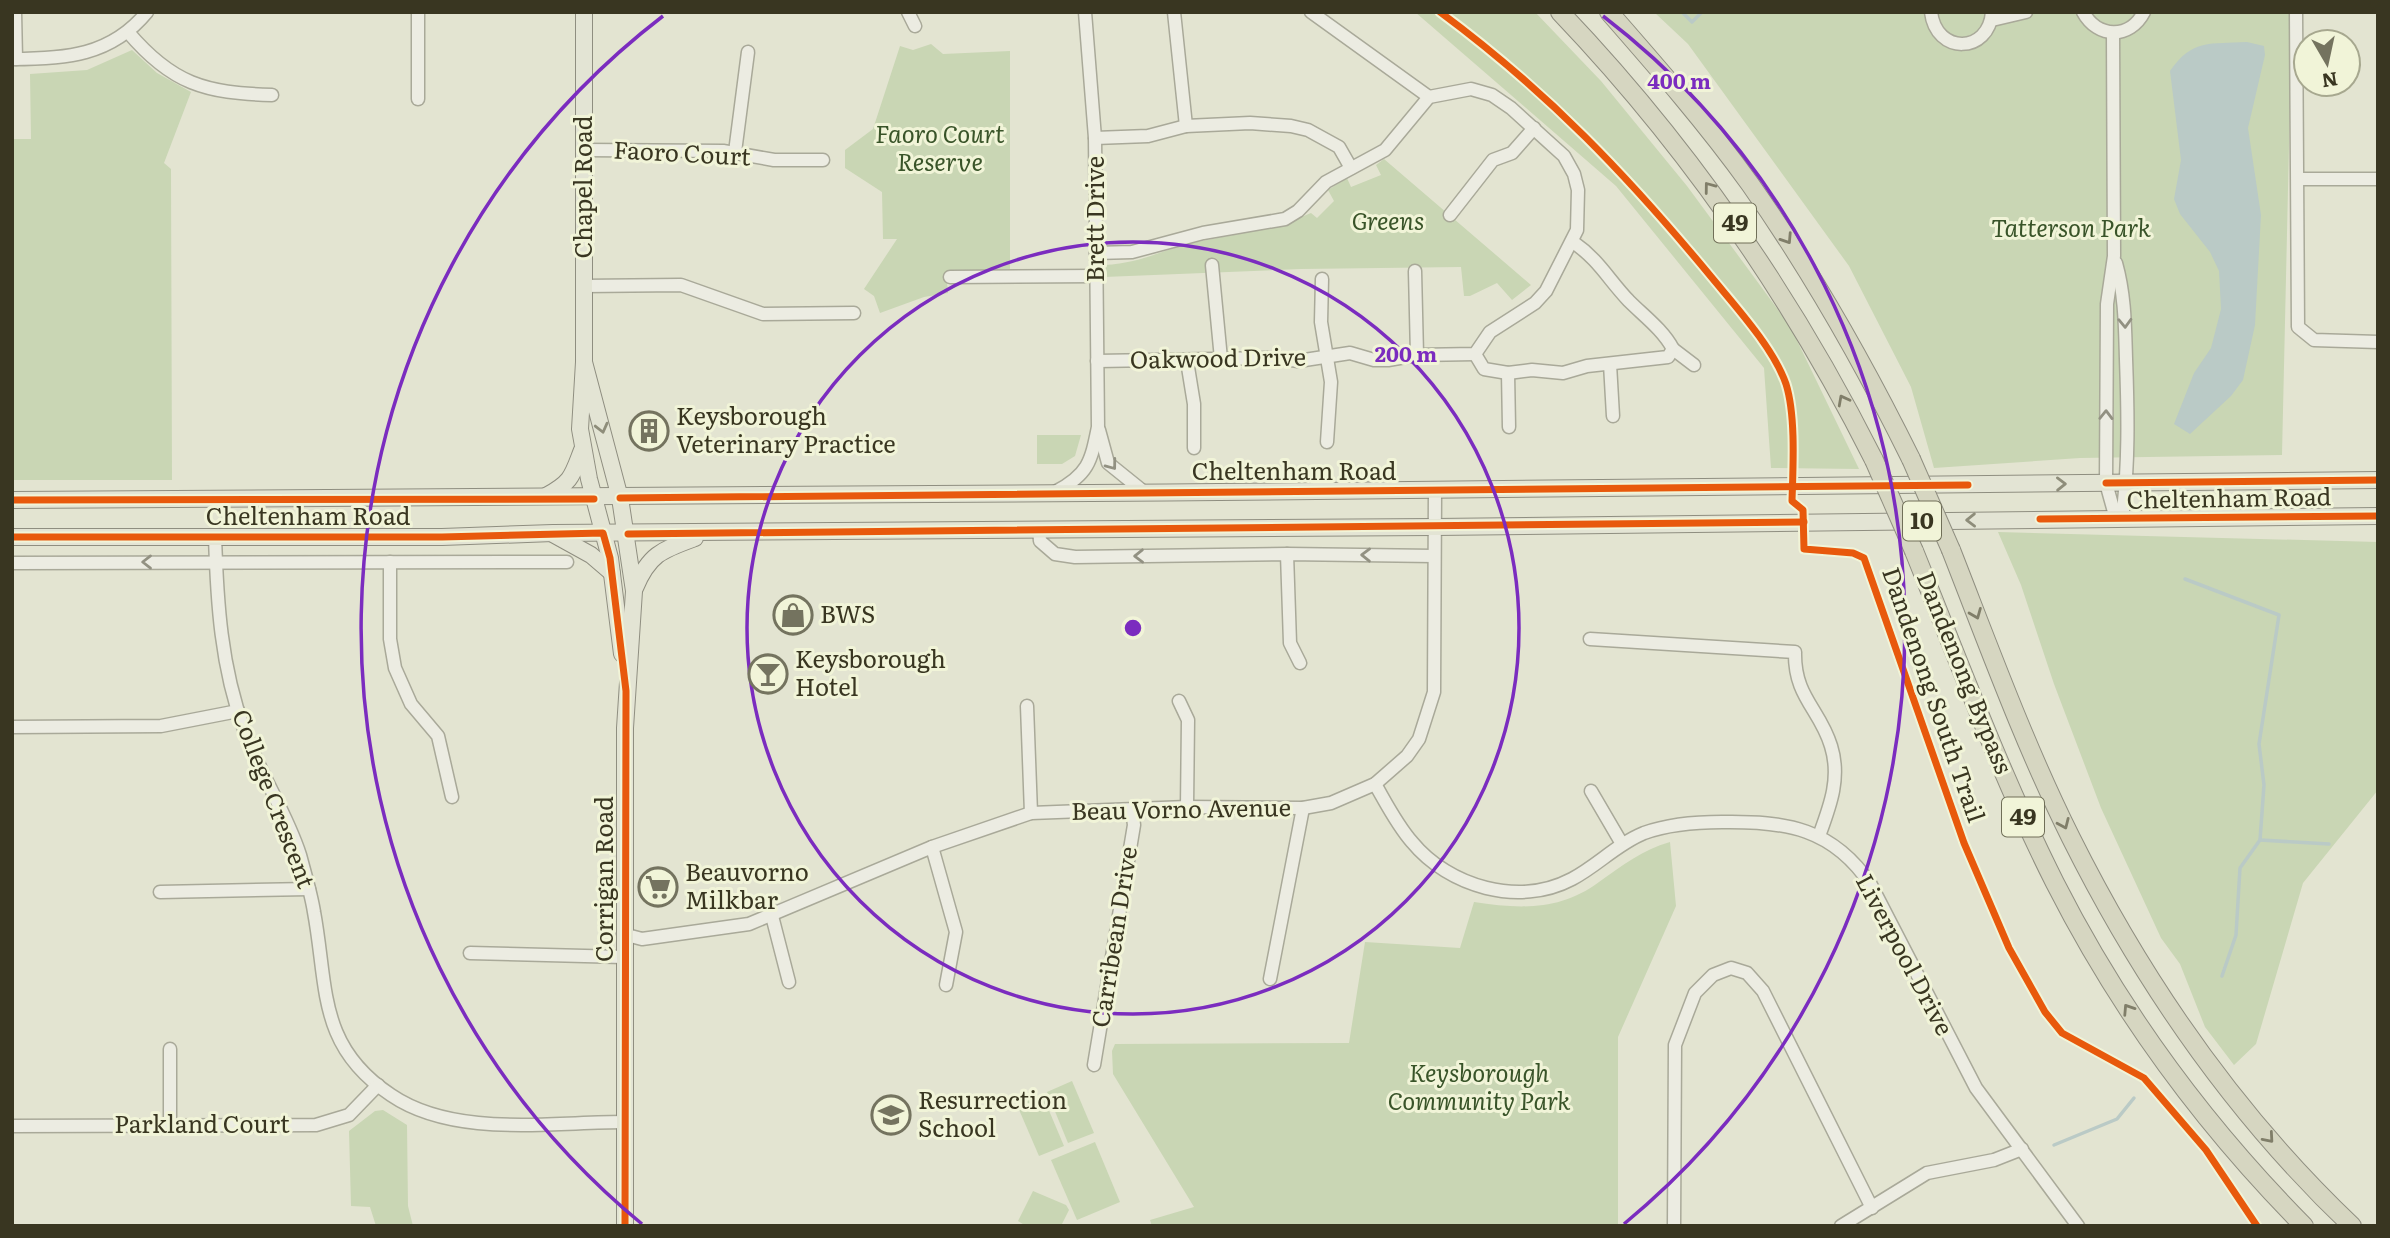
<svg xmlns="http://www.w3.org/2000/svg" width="2390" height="1238" viewBox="0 0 2390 1238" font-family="Literata,serif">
	<rect width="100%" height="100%" fill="#e3e4d1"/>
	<g fill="#c9d6b4">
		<path d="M1415,12H1535L1601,81L1687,186L1790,326L1859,469L1771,468L1764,368L1616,186Z"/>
		<path d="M1654,12H2292L2282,455L2080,458L1934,468L1911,387L1849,266L1688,44Z"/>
		<path d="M931,44L943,54L1010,51V269L946,272L948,293L924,297L880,313L874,296L864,289L897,239H883L882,192L845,168V150L873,129L900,46L913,50Z"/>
		<path d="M132,50L157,73L191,92L164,163L171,169L172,480H12V139H31L30,74L87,70Z"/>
		<path d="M1384,159L1531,285L1512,300L1497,283L1470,296H1464L1461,267L1301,269L1104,277V265C1141,263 1156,252 1189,244C1231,234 1271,231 1311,213L1317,218L1334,201L1328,190L1347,178L1351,187L1381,175L1376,165Z"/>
		<path d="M1037,435H1081L1075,456L1062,464H1037Z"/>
		<path d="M1998,532L2378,542V790L2303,883L2256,1044L2234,1065L2205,1027L2180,964L2161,938L2101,808L2054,684L2021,585Z"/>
		<path d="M1670,842L1676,906L1618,1037V1226H1152L1150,1220L1194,1207L1113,1074L1112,1051L1115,1044L1349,1043L1365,942L1460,948L1474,902C1520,909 1560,911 1599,882C1623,865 1642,850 1670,842Z"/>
		<path d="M1072,1081L1094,1133L1068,1143L1047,1092Z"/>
		<path d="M1042,1094L1064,1146L1039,1156L1017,1105Z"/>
		<path d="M383,1110L407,1125L408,1206L413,1226H376L370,1207L351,1206L349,1131L375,1111Z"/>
		<path d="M1095,1142L1120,1202L1077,1220L1051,1160Z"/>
		<path d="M1033,1191L1066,1205L1069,1210L1061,1226H1026L1018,1221Z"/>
	</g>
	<path fill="#bacac6" d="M2247,42L2264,46L2265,55L2248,128L2261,215L2255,325L2243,380L2231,396L2190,434L2174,424L2194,373L2211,348L2221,309L2219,271L2210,252L2180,214L2174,199L2181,160L2170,71C2192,39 2210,44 2247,42Z"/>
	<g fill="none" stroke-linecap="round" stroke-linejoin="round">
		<g stroke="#bacac6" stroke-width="3.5">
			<path d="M1682,12L1692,22L1702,12"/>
			<path d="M2185,579L2279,615L2259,744L2264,785L2260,840L2240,868L2236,935L2222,976"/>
			<path d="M2260,840L2329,844"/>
			<path d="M2054,1145L2117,1119L2134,1098"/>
		</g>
		<g stroke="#a9a999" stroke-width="15">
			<g id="minor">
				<path d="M15,12L16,59"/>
				<path d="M418,12V99"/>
				<path d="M908,12L915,26"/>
				<path d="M1174,12L1186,126"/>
				<path d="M1311,12L1429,97"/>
				<path d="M1931,12C1936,55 1989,54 1992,12"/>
				<path d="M2083,12C2098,39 2130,39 2144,12"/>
				<path d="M2296,12L2298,327L2314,340L2378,342"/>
				<path d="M1992,20L2026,12"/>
				<path d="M128,32C172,84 205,93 272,95"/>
				<path d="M2113,33L2114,256L2107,304L2106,483L2116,519"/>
				<path d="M12,59C65,59 111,56 147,12"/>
				<path d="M1095,138L1148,136L1186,126L1250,123L1291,126L1308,130L1339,147L1351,168"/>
				<path d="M584,150L723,151L774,160H823"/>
				<path d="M735,152L748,52"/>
				<path d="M2298,179H2378"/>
				<path d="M1450,215L1493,160L1512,153L1534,128"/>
				<path d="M1096,253L1132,252L1203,233L1285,219L1298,211L1326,182L1385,150L1429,97L1471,89L1492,95L1511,108L1564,156L1574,174L1578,190L1577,230L1546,291L1535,303L1490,332L1475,354L1417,355L1388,360H1374L1350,353L1298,361L1278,358L1097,361"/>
				<path d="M2116,263C2125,295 2125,326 2126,359C2128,413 2129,466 2122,519"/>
				<path d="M1212,265L1221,359"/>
				<path d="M1415,271L1417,355"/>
				<path d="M950,277L1097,276"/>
				<path d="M1322,279L1321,322L1331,382L1327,442"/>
				<path d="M583,286L681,285L763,314L854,313"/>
				<path d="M1673,349L1694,365"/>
				<path d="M1475,354L1484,369L1508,373L1532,370L1563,373L1587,366L1668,357L1673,349C1663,330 1644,316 1629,301C1608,279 1599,260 1573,242"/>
				<path d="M1187,361L1194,404V448"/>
				<path d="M1610,364L1613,416"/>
				<path d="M1508,373L1509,427"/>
				<path d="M1099,430L1108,463L1144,492"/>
				<path d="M1055,492C1088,475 1091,462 1098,427L1095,138L1085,12"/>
				<path d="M1039,529L1040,541L1055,554L1075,557L1287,554L1434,556"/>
				<path d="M215,536C217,602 221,667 244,729C259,773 286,811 300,855C305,874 311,893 314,912C328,987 317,1046 391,1095C454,1138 550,1122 624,1122"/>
				<path d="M1287,554L1290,643L1300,663"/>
				<path d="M390,562V639L395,668L411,704L438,736L452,797"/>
				<path d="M12,563L567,562"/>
				<path d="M1590,639L1795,652C1794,697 1820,709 1831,746C1841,778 1830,806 1819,836"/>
				<path d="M1179,701L1188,720L1187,807"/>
				<path d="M1027,706L1031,813"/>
				<path d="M12,727L161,726L238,711"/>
				<path d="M1375,784C1386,803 1397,825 1412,842C1449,887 1519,907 1572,879C1597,866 1617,844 1644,833C1669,824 1696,822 1722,822C1786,821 1833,828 1871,885L1976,1088L2078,1226"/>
				<path d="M1591,791L1622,844"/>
				<path d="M932,847L956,932L946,985"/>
				<path d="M160,892L309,889"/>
				<path d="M772,916L789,982"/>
				<path d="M623,934L642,939L749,924L932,847L1031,813L1187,807L1303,808L1331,803L1375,784L1407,756L1419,739L1434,692L1435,491"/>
				<path d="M470,953L623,957"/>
				<path d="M1270,979L1303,808"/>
				<path d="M1094,1065L1134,825L1132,809"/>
				<path d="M170,1125V1049"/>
				<path d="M12,1126L316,1125L349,1115L378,1085"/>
				<path d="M1674,1226L1675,1045L1695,993L1713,975L1731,968L1747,973L1763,991L1872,1208"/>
				<path d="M1841,1226L1927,1173L1994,1160L2022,1149"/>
			</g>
		</g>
		<g stroke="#8f8e80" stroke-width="18">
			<g id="major">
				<path d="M584,12V362L580,429L589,479L610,558L622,654"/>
				<path d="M584,362L620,498L634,591L625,728V1226"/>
				<path d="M546,496C572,482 572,476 582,450"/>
				<path d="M12,500C801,496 1589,490 2378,480"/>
				<path d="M553,534L591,555L612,573"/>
				<path d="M12,537H442L553,533L1435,527L2378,516"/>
				<path d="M635,588C649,554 662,550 695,538"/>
			</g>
		</g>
		<g stroke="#8f8e80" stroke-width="20">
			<g id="highway">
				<path d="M1560,12C1688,146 1791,295 1874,460"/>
				<path d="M1609,12C1658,68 1707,124 1750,184C1812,272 1864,364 1911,459"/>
				<path d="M1951,550C1989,647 2025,746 2071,838C2143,982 2235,1115 2352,1226"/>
				<path d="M1914,551C1959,662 2001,776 2055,883C2119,1009 2204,1125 2304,1226"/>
			</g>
		</g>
		<use href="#minor" stroke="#ecece2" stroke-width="12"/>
		<use href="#major" stroke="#e3e4d4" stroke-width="16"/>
		<use href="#highway" stroke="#d6d6c1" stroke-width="18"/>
		<g stroke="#8f8e80" stroke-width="20" stroke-linecap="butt">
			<g id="highway-bridge">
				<path d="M1911,459L1951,550"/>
				<path d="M1874,460L1914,551"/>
			</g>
		</g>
		<use href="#highway-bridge" stroke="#d6d6c1" stroke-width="18"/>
		<g stroke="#f1f4d8" stroke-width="11">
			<g id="cycleway">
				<path d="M1440,12C1548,92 1628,176 1713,279C1737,308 1774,349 1786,384C1796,416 1793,468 1792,501L1803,510L1804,549L1853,553L1864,558L1964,843L2009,948L2045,1012L2062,1033L2144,1078L2206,1150L2257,1226"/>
				<path d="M2106,483L2378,480"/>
				<path d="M620,498L1968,485"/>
				<path d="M12,500L594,499"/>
				<path d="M2040,519L2378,516"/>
				<path d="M628,534L1804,522"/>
				<path d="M12,537H442L603,533L610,558L626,691L625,1226"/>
			</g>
		</g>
		<use href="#cycleway" stroke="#e8590c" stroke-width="7"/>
	</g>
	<defs><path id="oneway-chevron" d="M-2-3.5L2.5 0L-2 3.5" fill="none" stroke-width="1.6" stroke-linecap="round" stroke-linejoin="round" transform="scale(1.75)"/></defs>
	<g stroke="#807e69">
		<use href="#oneway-chevron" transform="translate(1709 187) rotate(-127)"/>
		<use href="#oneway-chevron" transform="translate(1787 239) rotate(57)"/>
		<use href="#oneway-chevron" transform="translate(1843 400) rotate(-118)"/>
		<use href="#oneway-chevron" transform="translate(1976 614) rotate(68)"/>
		<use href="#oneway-chevron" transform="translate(2064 824) rotate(66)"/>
		<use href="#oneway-chevron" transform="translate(2128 1009) rotate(-123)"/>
		<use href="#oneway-chevron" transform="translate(2269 1138) rotate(49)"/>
	</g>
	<g stroke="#929182">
		<use href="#oneway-chevron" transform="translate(2125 323) rotate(88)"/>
		<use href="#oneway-chevron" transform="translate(2106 415) rotate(-89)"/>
		<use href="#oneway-chevron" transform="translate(1112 465) rotate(53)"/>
		<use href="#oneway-chevron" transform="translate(1366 555) rotate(-179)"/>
		<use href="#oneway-chevron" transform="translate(1139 556) rotate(179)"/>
		<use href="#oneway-chevron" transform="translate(147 562) rotate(180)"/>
	</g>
	<g stroke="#8e8d7a">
		<use href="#oneway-chevron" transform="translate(602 428) rotate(76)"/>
		<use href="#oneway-chevron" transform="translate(2061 484) rotate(-1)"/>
		<use href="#oneway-chevron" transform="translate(1971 520) rotate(179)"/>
	</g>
	<g fill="none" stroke="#7b2cbf" stroke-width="3.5">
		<circle cx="1133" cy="628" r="386"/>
		<path d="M642 1224A772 772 0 0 1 663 16M1603 16A772 772 0 0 1 1624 1224"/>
	</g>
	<defs>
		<g id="building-ring" transform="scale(2.0125)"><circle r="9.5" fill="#f1f4d8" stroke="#74735f" stroke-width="1.5"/><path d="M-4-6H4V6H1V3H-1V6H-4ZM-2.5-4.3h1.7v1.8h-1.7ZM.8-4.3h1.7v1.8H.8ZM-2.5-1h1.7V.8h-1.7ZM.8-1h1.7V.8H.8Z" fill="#74735f"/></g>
		<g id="shop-ring" transform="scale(2.0125)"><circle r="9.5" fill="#f1f4d8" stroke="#74735f" stroke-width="1.5"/><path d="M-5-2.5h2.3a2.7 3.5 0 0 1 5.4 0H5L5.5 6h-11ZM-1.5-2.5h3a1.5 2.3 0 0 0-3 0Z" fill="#74735f"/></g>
		<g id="bar-ring" transform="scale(2.0125)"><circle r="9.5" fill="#f1f4d8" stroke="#74735f" stroke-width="1.5"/><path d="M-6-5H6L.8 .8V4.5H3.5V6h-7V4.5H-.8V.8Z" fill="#74735f"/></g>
		<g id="supermarket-ring" transform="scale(2.0125)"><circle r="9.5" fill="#f1f4d8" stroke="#74735f" stroke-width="1.5"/><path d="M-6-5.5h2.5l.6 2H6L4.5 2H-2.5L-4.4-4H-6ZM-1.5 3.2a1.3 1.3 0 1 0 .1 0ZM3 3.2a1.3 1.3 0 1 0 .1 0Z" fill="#74735f"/></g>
		<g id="school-ring" transform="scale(2.0125)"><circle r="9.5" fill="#f1f4d8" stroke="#74735f" stroke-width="1.5"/><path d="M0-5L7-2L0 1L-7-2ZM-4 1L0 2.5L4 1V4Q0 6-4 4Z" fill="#74735f"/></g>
	</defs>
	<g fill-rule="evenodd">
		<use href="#building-ring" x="649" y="431"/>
		<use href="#shop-ring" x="793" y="615"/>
		<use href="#bar-ring" x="768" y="674"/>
		<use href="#supermarket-ring" x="658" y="887"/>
		<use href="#school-ring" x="891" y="1115"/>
	</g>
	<g text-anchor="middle" stroke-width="6" stroke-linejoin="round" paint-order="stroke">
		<g fill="#f1f4d8" stroke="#706f58" stroke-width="2">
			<rect x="1714" y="203.5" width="42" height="39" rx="5"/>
			<rect x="1903" y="501.5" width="38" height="39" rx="5"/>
			<rect x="2002" y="797.5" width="42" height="39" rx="5"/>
		</g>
		<g font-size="23" font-weight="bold" fill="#393621">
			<text x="1735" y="231">49</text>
			<text x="1922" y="529">10</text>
			<text x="2023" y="825">49</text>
		</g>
		<g font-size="24" font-style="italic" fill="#395429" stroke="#f1f4d8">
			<text x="940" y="143">Faoro Court<tspan x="940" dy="28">Reserve</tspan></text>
			<text x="1388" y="230">Greens</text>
			<text x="2071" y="237">Tatterson Park</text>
			<text x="1479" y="1082">Keysborough<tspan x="1479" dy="28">Community Park</tspan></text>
		</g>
		<g font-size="24" fill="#393621" stroke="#f1f4d8">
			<text transform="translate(682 154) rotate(3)" y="8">Faoro Court</text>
			<text transform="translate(584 187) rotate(-90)" y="8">Chapel Road</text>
			<text transform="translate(1096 219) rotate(-90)" y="8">Brett Drive</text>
			<text transform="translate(1218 359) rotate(-1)" y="8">Oakwood Drive</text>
			<text x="1294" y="480">Cheltenham Road</text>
			<text transform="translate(2229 499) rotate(-1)" y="8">Cheltenham Road</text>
			<text x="308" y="525">Cheltenham Road</text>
			<text transform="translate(1964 673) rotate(68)" y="8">Dandenong Bypass</text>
			<text transform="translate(1933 695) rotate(71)" y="8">Dandenong South Trail</text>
			<text transform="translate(273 799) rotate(69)" y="8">College Crescent</text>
			<text transform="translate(1181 810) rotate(-1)" y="8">Beau Vorno Avenue</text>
			<text transform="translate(605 879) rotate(-90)" y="8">Corrigan Road</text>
			<text transform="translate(1115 937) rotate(-81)" y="8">Carribean Drive</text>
			<text transform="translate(1904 955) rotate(62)" y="8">Liverpool Drive</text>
			<text x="202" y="1133">Parkland Court</text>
		</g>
		<g font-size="24" fill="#393621" stroke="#f1f4d8" text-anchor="start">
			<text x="676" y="425">Keysborough<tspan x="676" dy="28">Veterinary Practice</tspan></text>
			<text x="820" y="623">BWS</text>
			<text x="795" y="668">Keysborough<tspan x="795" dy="28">Hotel</tspan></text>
			<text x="685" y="881">Beauvorno<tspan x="685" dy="28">Milkbar</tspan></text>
			<text x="918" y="1109">Resurrection<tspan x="918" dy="28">School</tspan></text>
		</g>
	</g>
	<circle cx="1133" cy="628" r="10" fill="#7b2cbf" stroke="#f1f4d8" stroke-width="3.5"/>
	<g font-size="21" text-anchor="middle" font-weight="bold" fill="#7b2cbf" stroke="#f1f4d8" stroke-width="6" stroke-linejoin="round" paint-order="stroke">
		<text x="1679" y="89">400 m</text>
		<text x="1406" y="362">200 m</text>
	</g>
	<rect width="2390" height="1238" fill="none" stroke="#393621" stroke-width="28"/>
	<g transform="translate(2327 63) rotate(171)"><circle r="33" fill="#f1f4d8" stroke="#a7a88f" stroke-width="2"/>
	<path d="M0-5L12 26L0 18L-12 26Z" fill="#74735f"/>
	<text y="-10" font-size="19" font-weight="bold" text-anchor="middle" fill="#393621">N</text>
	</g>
</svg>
